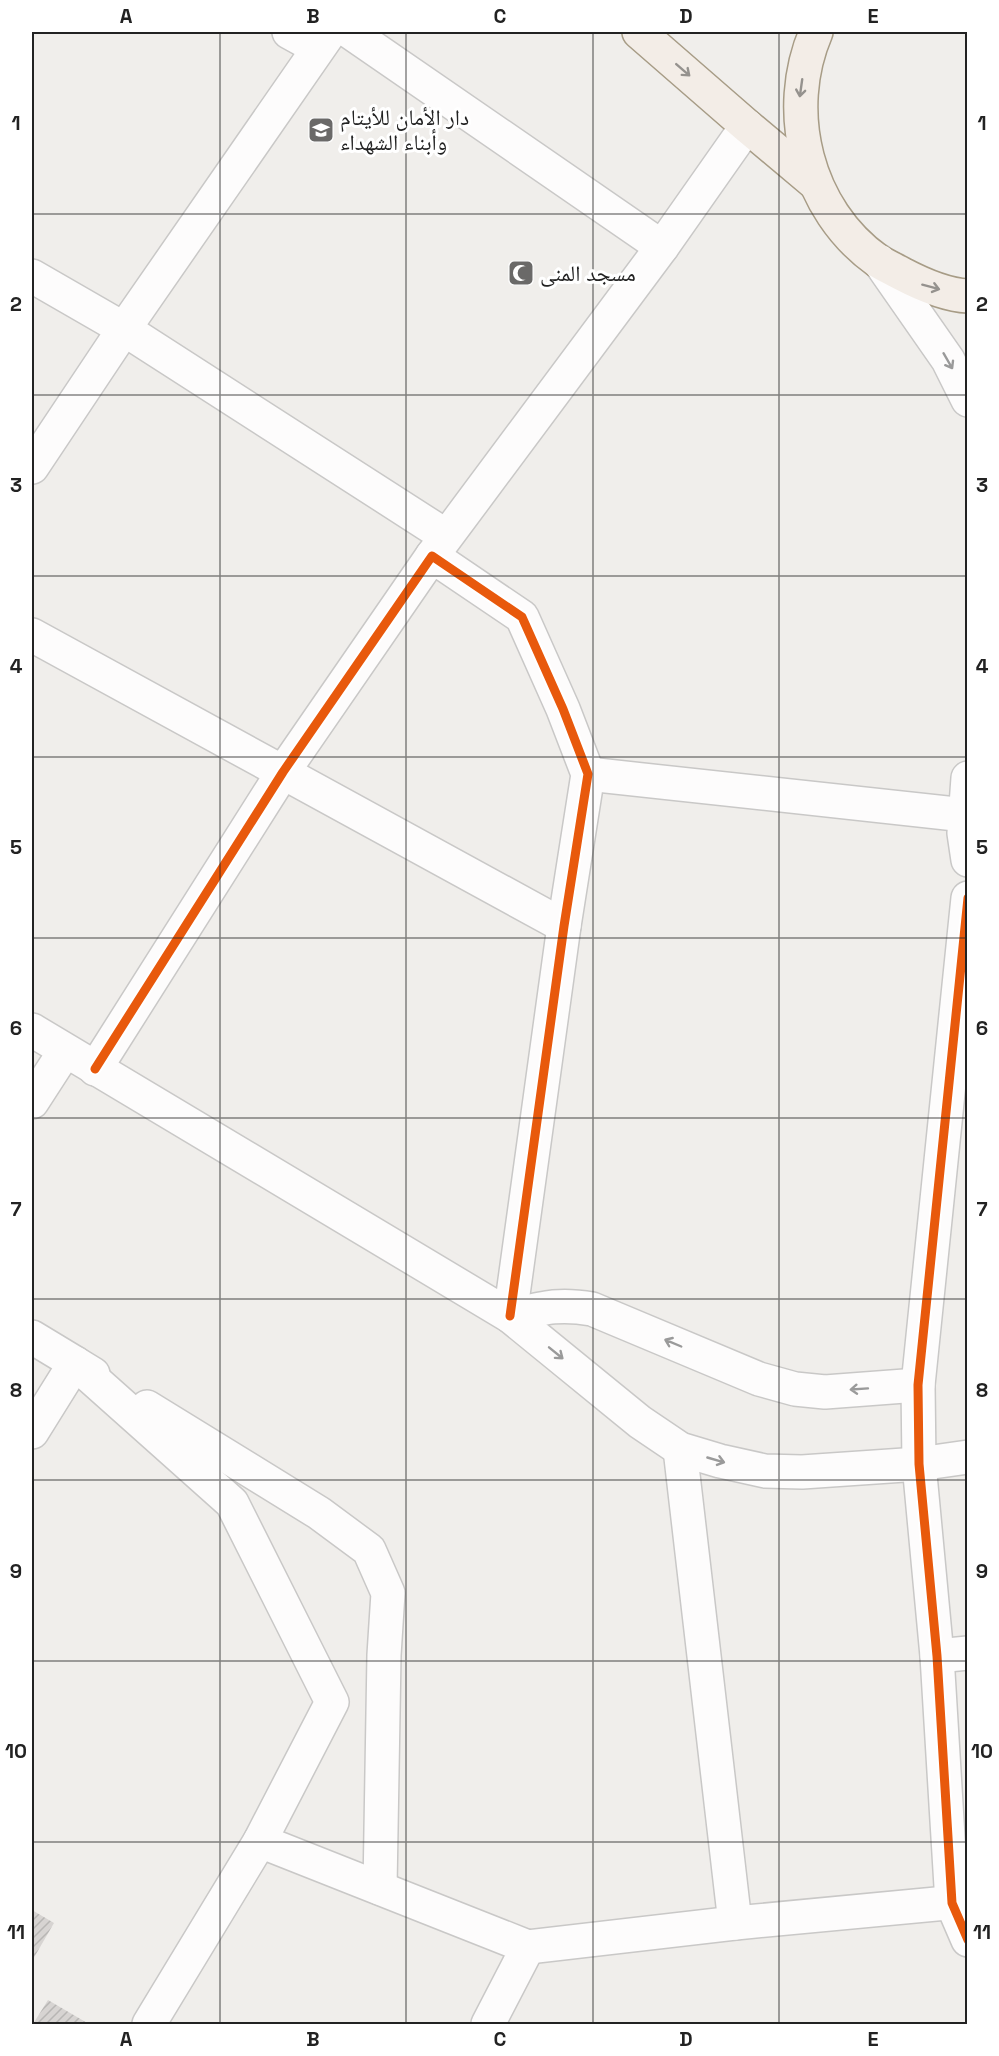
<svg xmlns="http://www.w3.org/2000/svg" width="999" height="2056" viewBox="0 0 999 2056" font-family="'Space Grotesk','Noto Naskh Arabic',sans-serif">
	<defs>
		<pattern id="building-hatch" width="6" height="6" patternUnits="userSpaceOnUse" patternTransform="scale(1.5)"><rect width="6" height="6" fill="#d7d4d2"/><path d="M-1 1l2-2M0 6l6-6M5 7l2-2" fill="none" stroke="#b8b6b4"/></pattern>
	</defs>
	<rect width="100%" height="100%" fill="#f0eeeb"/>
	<g fill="url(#building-hatch)">
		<path d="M32,1910L54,1923L32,1961Z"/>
		<path d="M48,2000L89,2024H33Z"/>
	</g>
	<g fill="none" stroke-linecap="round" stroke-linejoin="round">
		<g stroke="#c9c8c7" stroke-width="36">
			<g id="minor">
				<path d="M289,32L318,48"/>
				<path d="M350,32L662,247"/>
				<path d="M879,261L948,360L968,400"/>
				<path d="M32,276L124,329L446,536"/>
				<path d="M32,467L124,329L330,32"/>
				<path d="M432,556L662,247L747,126"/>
				<path d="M32,635L564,926"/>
				<path d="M588,774L965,815"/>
				<path d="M968,778L964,833L968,860"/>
				<path d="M968,898L918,1385L919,1464L937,1656L952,1903L968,1940"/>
				<path d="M32,1030L510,1316L640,1422L680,1449L720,1461L765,1471L802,1472L919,1464L968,1457"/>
				<path d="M95,1069L283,772L432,556L522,617L563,709L588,774L564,926L510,1316"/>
				<path d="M32,1102L65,1051"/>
				<path d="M510,1316C543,1308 558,1303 592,1309L759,1379L795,1389L825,1392L918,1385"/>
				<path d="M32,1337L75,1363L232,1503L332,1702L260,1841L149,2024"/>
				<path d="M147,1407L319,1513L369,1550L388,1593L384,1655L380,1888"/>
				<path d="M32,1432L75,1363L93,1374"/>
				<path d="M680,1449L735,1923"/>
				<path d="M937,1656L968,1653"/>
				<path d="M260,1841L528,1947L488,2024"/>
				<path d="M528,1947L735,1923L968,1901"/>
			</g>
		</g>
		<g stroke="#a79c86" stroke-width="36">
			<g id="major">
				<path d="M639,32L747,126L815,183"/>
				<path d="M816,32C782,111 806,210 878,261C886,266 895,270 902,274C921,284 946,295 968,296"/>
			</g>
		</g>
		<use href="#minor" stroke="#fdfcfc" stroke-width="33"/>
		<use href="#major" stroke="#f3ede7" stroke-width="33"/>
		<g stroke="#fff" stroke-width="13">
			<g id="cycleway">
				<path d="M968,898L918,1385L919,1464L937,1656L952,1903L968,1940"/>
				<path d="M95,1069L283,772L432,556L522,617L563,709L588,774L564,926L510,1316"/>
			</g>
		</g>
		<use href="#cycleway" stroke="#e8590c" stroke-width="9"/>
	</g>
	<defs><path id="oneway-shaft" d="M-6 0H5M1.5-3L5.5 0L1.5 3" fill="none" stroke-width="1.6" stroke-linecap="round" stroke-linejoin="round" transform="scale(1.5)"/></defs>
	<g stroke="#95928e">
		<use href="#oneway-shaft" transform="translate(683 70) rotate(41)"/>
		<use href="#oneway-shaft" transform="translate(801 88) rotate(98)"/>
		<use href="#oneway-shaft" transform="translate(931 287) rotate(15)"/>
	</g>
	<g stroke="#9a9a9a">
		<use href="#oneway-shaft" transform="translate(948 361) rotate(60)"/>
		<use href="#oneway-shaft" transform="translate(673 1343) rotate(-157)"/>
		<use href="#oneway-shaft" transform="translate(556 1353) rotate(39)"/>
		<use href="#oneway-shaft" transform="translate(859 1389) rotate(176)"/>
		<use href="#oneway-shaft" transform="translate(716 1460) rotate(16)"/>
	</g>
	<path fill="none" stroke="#222" stroke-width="1.5" stroke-opacity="0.55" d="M220,32V2024M406,32V2024M593,32V2024M779,32V2024M32,214H968M32,395H968M32,576H968M32,757H968M32,938H968M32,1118H968M32,1299H968M32,1480H968M32,1661H968M32,1842H968"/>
	<defs>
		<g id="school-square" transform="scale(1.35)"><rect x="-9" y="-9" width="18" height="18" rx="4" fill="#6a6968" stroke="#fff"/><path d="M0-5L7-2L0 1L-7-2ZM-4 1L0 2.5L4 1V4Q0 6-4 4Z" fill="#fff"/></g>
		<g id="mosque-square" transform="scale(1.35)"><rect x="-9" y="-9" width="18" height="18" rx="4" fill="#6a6968" stroke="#fff"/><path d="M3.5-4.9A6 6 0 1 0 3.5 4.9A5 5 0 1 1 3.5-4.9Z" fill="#fff"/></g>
	</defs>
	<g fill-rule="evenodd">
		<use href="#school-square" x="321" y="130"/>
		<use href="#mosque-square" x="521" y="273"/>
	</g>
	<g text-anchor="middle" stroke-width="6" stroke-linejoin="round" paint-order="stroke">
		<g font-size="22" fill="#222" stroke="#fff" text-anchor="start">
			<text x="340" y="125">دار الأمان للأيتام<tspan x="340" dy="25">وأبناء الشهداء</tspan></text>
			<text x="540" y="281">مسجد المنى</text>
		</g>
	</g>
	<rect width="999" height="2056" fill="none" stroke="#ffffff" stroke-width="66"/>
	<rect x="33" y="33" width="933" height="1990" fill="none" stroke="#222" stroke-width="2"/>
	<g font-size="20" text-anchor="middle" font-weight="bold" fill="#222">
		<text x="126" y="23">A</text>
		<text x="313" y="23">B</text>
		<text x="500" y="23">C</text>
		<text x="686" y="23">D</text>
		<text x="873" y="23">E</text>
		<text x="16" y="130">1</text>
		<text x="982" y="130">1</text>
		<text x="16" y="311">2</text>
		<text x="982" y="311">2</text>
		<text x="16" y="492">3</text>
		<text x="982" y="492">3</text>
		<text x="16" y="673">4</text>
		<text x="982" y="673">4</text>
		<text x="16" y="854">5</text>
		<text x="982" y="854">5</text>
		<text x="16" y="1035">6</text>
		<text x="982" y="1035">6</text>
		<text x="16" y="1216">7</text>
		<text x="982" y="1216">7</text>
		<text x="16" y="1397">8</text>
		<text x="982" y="1397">8</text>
		<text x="16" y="1578">9</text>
		<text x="982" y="1578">9</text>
		<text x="16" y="1758">10</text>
		<text x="982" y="1758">10</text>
		<text x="16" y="1939">11</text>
		<text x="982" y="1939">11</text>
		<text x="126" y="2046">A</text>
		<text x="313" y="2046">B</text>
		<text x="500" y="2046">C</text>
		<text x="686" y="2046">D</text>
		<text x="873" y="2046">E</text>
	</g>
</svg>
